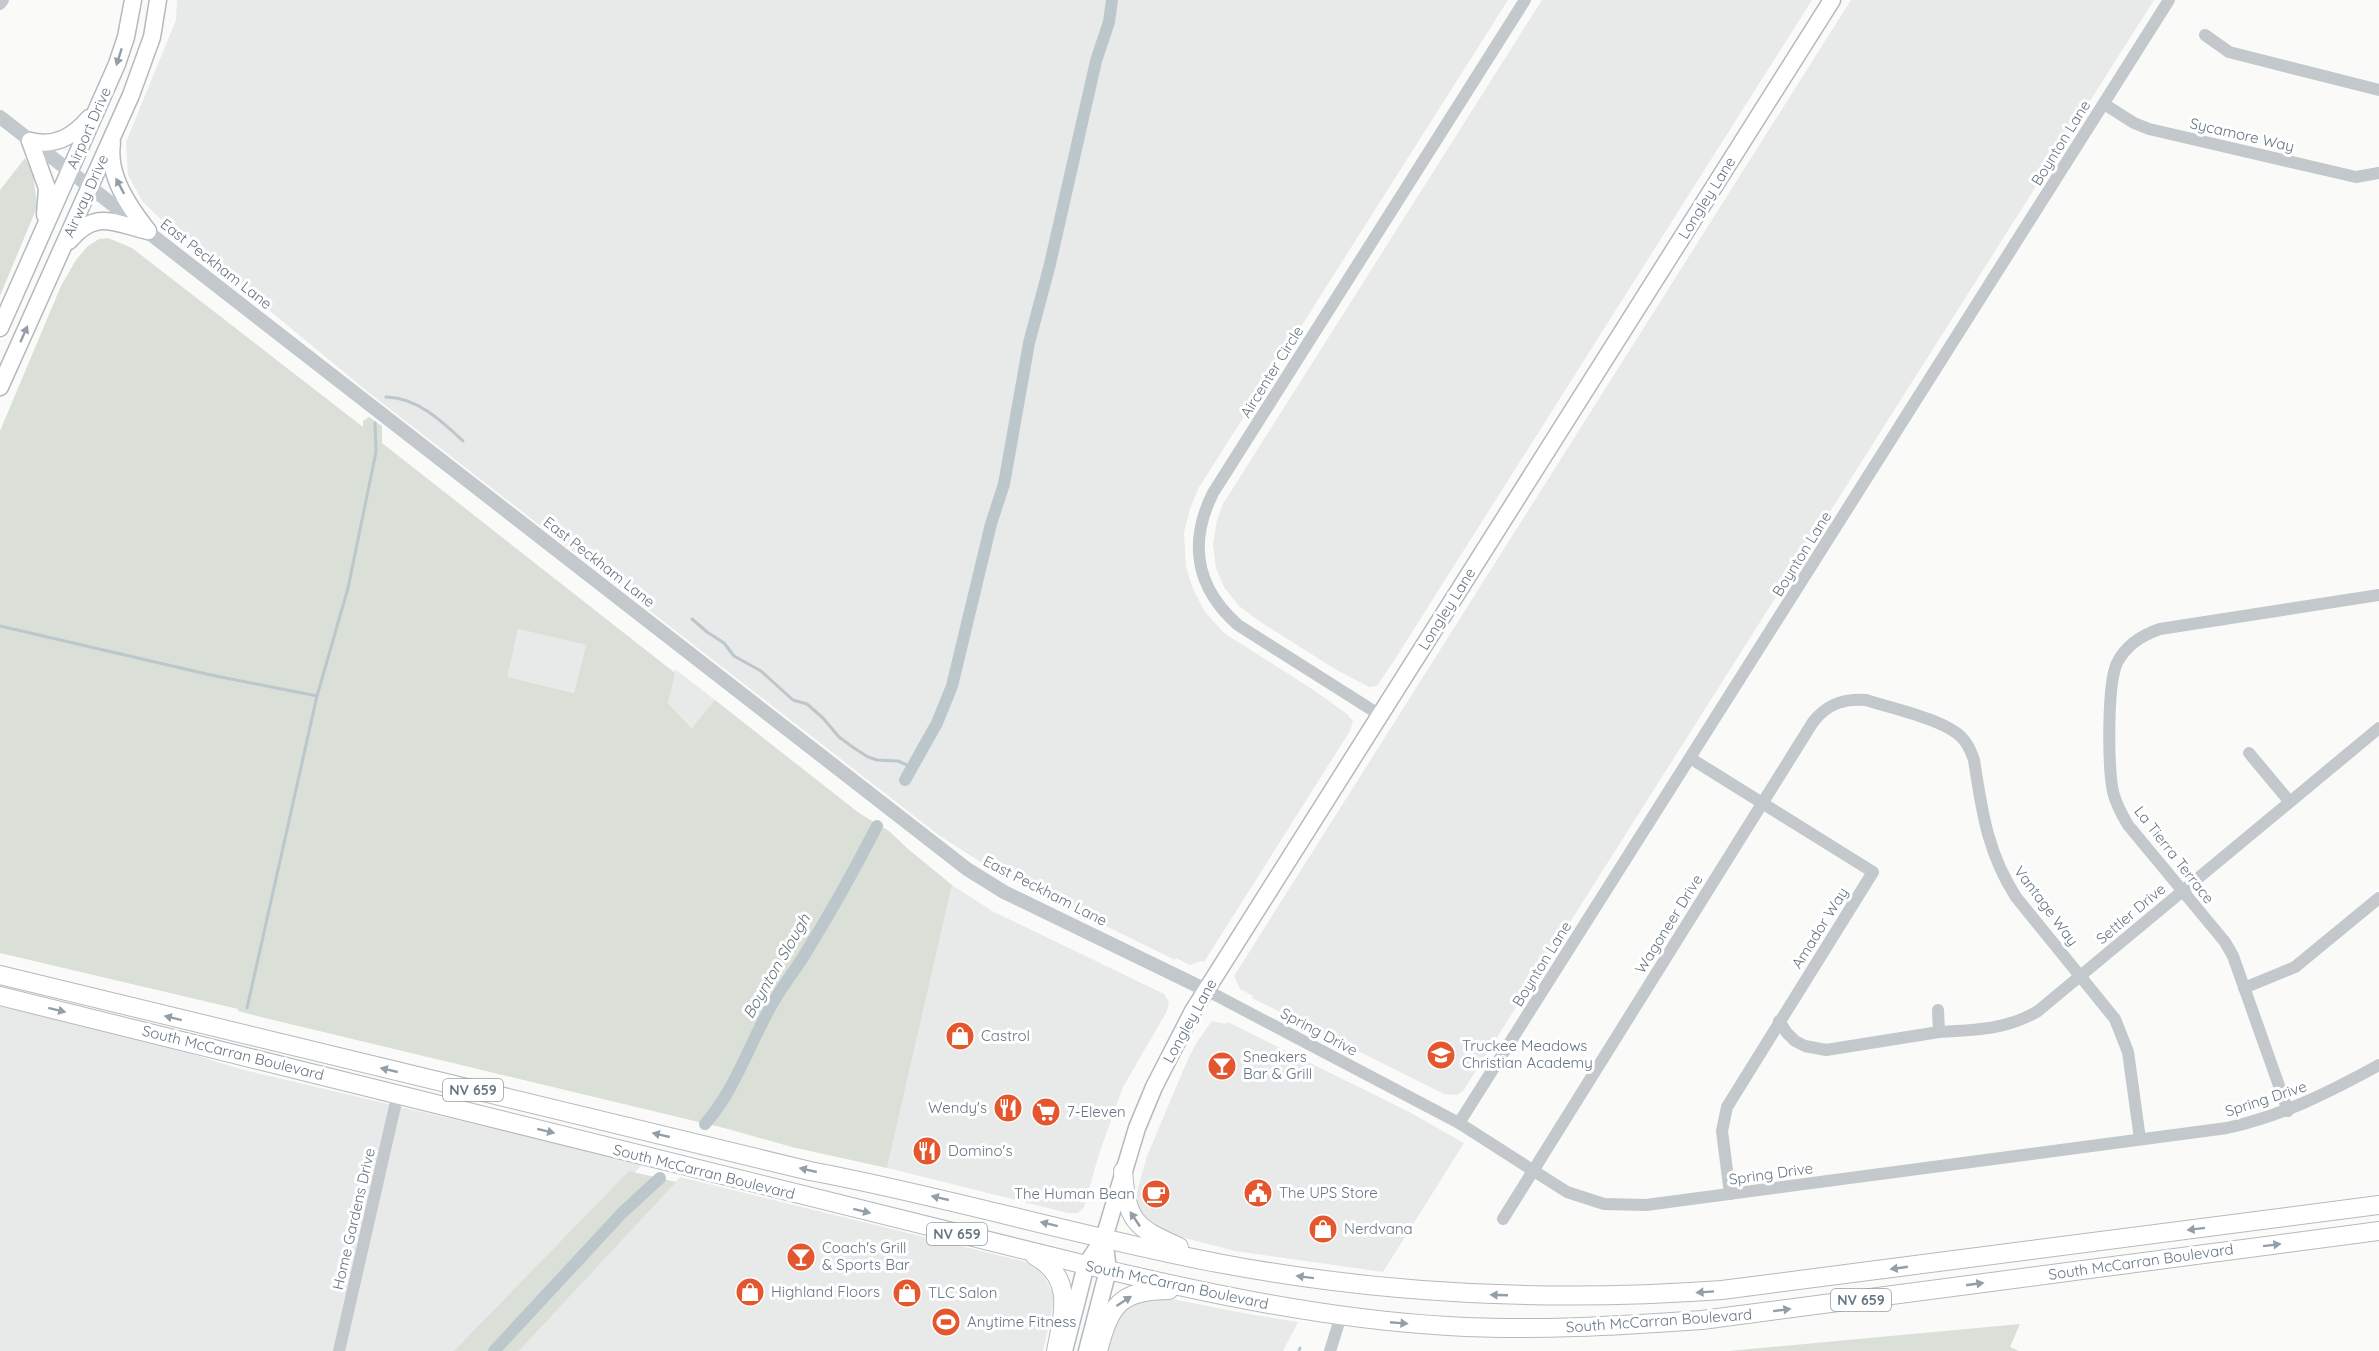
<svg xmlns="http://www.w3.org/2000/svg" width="2379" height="1351" viewBox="0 0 2379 1351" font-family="Quicksand,sans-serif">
	<rect width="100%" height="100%" fill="#fafaf8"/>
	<g fill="#e8e9e9">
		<path d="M177,0H1508L1198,489L1190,509L1184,532L1186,567L1193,589L1205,612L1224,633L1315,691L1347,714L1353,721L1350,731L1204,962L1201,961L1190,965L1176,958L1175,960L996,872L940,836L368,392L172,230L143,202L128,175L126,142L176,20Z"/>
		<path d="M1542,0H1812L1395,659L1377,686L1369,687L1335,669L1262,623L1239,606L1224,587L1216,568L1213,544L1217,520L1223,504Z"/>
		<path d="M1851,0H2154L1463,1091L1457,1095L1444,1094L1252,998L1253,996L1240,989L1234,976Z"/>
		<path d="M518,629L586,645L574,693L506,677Z"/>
		<path d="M675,669L715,700L693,728L668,703Z"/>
		<path d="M952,885L992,911L1164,994L1169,1002L1167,1011L1123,1087L1099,1154L1084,1207L1078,1213H1068L887,1168Z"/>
		<path d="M0,1006L163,1045L240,1069L643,1164L465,1351H0Z"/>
		<path d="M1212,1021L1226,1024L1228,1022L1411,1113L1464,1143L1383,1272L1235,1251L1177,1236L1157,1226L1142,1216L1135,1199L1147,1156L1188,1059L1197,1042Z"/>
		<path d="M680,1177L1026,1262L1036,1267L1045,1278L1053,1293V1306L1043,1351H519Z"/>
		<path d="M1168,1298L1237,1312L1298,1322L1283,1351H1106L1110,1334L1122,1311L1135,1302Z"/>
	</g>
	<g fill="#dadfd7" fill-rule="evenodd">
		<path d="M25,158L33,172L37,207L0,296V190Z"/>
		<path d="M108,238L132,248L363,427V421L369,417L382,426V443L675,673L668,703L692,728L715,700L859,813L889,831L908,849L952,885L887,1168L792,1147L728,1129L265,1018L238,1011V1009L0,953V431L61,286L76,260L88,246L99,239ZM518,629L586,645L574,693L507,677Z"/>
		<path d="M629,1171L676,1182L519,1351H454Z"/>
		<path d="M2020,1324L2010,1347L2019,1351H1728Z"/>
	</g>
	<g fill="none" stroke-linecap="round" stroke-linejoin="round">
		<g stroke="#bbc7cb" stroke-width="3">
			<path d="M386,397C416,397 442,421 463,441"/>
			<path d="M692,619L707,632L724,643L734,656L761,671L793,700L807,704L823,718L839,737L854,748L868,757L877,760L898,761L912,767"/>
			<path d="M0,626L211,675L317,696"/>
			<path d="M247,1008L317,696L348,588L376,452L375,423"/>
			<path d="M1299,1351L1300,1348"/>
		</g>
		<g stroke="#bbc7cb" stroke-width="12">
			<path d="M905,780L937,723L952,686L991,524L1004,484L1029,343L1050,264L1096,61L1109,22L1112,0"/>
			<path d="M705,1124C735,1090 748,1047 770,1008C780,989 794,972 805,954C831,912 855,869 877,826"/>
			<path d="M494,1351L622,1213L660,1178"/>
		</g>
		<g stroke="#b3babf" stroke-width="19">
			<g id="secondary">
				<path d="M30,141L47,188L45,215"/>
				<path d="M30,141C55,147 73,137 89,118"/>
				<path d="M112,143C107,175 129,207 148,231"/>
				<path d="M69,241C96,209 113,223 148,231"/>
				<path d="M0,328L117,64L126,37L133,0"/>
				<path d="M0,387L131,95L152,37L158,0"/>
				<path d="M1064,1351L1086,1265L1104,1238L1137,1128L1154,1087L1193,1011L1832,0"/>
				<path d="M1087,1351L1108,1270L1104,1238"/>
			</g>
		</g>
		<g stroke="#b5babe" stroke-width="20">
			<g id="primary">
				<path d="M0,975L810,1171C949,1197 1084,1238 1223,1264C1388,1295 1555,1302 1722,1290L2379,1205"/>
				<path d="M0,996L1086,1265C1205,1293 1325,1319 1448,1326C1533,1331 1617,1326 1702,1320L2379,1231"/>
				<path d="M1123,1171C1127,1221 1134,1227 1179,1247"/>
				<path d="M1035,1256C1075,1278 1063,1314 1056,1351"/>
				<path d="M1098,1351C1110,1306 1119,1290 1169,1290"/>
			</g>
		</g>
		<g stroke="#c3c8cc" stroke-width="12">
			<path d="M0,4L3,0"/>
			<path d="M2205,35L2229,52L2379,90"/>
			<path d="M2104,104L2134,123L2149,129L2356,177L2379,173"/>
			<path d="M1380,715L1238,625C1196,588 1188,543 1213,493L1525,0"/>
			<path d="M2249,753L2289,801"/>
			<path d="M1690,758L1873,872L1727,1107L1722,1131L1730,1194"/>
			<path d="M2244,988L2295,967L2379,898"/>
			<path d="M1206,990L1459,1123L1567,1192L1604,1204L1646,1205L2227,1128C2284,1115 2328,1093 2379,1065"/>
			<path d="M1779,1021L1787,1033L1795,1041L1805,1046L1826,1050L1939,1032L1938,1010"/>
			<path d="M1939,1032C1974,1030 2006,1030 2038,1011L2379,728"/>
			<path d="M2288,1111L2233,956L2225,942L2128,825C2122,815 2116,804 2113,792C2108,767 2107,684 2117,663C2126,645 2142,635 2160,629L2379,595"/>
			<path d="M1459,1123L2169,0"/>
			<path d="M1503,1219L1813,722C1827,704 1844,698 1866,700C1891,708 1947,720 1963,739C1969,745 1971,752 1974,760C1982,811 1987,852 2016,897L2115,1019L2128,1052L2140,1139"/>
			<path d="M339,1351L398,1093"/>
			<path d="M1330,1351L1341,1316"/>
		</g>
		<path stroke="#c3c8cc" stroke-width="14" d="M0,117L967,869L1004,892L1206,990"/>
		<use href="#secondary" stroke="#fff" stroke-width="16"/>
		<use href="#primary" stroke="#fff" stroke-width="18"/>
	</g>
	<defs><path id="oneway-solid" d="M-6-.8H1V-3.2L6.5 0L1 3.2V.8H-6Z" transform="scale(1.5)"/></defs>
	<g fill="#939fa8">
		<use href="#oneway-solid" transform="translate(119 57) rotate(108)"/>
		<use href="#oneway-solid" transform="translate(120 186) rotate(-118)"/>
		<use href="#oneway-solid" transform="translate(24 334) rotate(-66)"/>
		<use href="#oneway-solid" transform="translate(57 1010) rotate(14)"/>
		<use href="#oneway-solid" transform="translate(173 1018) rotate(-166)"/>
		<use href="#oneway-solid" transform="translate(389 1070) rotate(-167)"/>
		<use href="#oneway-solid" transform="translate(546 1131) rotate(14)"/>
		<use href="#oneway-solid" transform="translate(661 1135) rotate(-167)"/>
		<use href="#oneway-solid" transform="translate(808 1170) rotate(-167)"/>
		<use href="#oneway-solid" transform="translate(940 1198) rotate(-167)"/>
		<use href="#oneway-solid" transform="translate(862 1211) rotate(14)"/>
		<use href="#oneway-solid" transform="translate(1135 1219) rotate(-124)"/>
		<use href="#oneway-solid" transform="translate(1049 1224) rotate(-166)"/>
		<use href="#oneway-solid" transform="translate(2196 1229) rotate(173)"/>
		<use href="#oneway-solid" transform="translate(2272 1245) rotate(-7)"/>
		<use href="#oneway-solid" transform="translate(1899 1268) rotate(172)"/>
		<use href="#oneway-solid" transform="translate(1305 1277) rotate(-173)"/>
		<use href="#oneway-solid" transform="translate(1975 1284) rotate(-8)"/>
		<use href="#oneway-solid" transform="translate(1705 1292) rotate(176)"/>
		<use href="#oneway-solid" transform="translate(1499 1295) rotate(-178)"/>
		<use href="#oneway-solid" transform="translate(1124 1301) rotate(-33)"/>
		<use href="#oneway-solid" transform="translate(1782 1310) rotate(-7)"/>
		<use href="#oneway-solid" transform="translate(1399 1323) rotate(5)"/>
	</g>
	<defs>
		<g id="shop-disc" transform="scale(1.5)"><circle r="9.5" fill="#e4572e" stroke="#fff"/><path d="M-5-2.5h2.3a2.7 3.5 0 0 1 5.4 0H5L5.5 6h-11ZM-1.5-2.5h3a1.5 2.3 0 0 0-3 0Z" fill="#fff"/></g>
		<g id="school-disc" transform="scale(1.5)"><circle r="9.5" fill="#e4572e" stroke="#fff"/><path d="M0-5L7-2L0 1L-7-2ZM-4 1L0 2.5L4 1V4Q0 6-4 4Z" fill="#fff"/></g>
		<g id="bar-disc" transform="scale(1.5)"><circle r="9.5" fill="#e4572e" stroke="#fff"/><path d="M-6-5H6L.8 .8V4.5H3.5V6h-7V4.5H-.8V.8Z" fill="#fff"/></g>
		<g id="restaurant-disc" transform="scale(1.5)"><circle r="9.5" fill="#e4572e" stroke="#fff"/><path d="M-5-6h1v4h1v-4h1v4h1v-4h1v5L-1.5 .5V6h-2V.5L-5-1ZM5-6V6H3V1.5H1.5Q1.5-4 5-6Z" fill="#fff"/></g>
		<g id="supermarket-disc" transform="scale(1.5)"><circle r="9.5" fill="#e4572e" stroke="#fff"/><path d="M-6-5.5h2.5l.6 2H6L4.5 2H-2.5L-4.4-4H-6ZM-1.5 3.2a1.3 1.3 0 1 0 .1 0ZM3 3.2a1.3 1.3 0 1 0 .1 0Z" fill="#fff"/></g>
		<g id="civic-disc" transform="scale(1.5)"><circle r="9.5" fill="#e4572e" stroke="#fff"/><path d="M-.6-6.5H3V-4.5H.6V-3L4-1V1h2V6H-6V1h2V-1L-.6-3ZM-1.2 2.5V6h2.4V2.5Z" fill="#fff"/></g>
		<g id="cafe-disc" transform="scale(1.5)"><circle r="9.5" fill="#e4572e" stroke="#fff"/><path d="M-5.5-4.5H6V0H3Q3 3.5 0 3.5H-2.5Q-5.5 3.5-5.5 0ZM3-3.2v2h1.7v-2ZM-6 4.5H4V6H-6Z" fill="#fff"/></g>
		<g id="stadium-disc" transform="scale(1.5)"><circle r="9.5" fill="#e4572e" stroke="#fff"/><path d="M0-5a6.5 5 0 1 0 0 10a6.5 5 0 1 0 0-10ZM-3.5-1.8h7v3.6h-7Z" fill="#fff"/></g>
	</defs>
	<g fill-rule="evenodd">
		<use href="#shop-disc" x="960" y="1036"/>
		<use href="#school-disc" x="1441" y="1055"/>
		<use href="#bar-disc" x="1222" y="1066"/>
		<use href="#restaurant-disc" x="1008" y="1108"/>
		<use href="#supermarket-disc" x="1046" y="1112"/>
		<use href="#restaurant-disc" x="927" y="1151"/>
		<use href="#civic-disc" x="1258" y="1193"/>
		<use href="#cafe-disc" x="1156" y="1194"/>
		<use href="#shop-disc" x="1323" y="1229"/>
		<use href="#bar-disc" x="801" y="1257"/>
		<use href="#shop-disc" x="750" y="1292"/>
		<use href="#shop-disc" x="907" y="1293"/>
		<use href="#stadium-disc" x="946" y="1322"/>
	</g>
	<g text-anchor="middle" stroke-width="6" stroke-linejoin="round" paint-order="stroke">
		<g fill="#fff" stroke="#939fa8" stroke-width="1.5">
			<rect x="443" y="1079" width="60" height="22" rx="4.5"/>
			<rect x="927" y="1223" width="60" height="22" rx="4.5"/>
			<rect x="1831" y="1289" width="60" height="22" rx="4.5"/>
		</g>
		<g font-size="14" font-weight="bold" fill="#657683">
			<text x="473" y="1095">NV 659</text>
			<text x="957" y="1239">NV 659</text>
			<text x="1861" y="1305">NV 659</text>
		</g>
		<g font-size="15" fill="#657683" stroke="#fff">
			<text transform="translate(89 128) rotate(-66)" y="5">Airport Drive</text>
			<text transform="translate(2242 135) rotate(13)" y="5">Sycamore Way</text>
			<text transform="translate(2061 143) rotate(-58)" y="5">Boynton Lane</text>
			<text transform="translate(86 196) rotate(-66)" y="5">Airway Drive</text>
			<text transform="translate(1707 198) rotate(-58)" y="5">Longley Lane</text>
			<text transform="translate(216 264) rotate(38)" y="5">East Peckham Lane</text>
			<text transform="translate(1272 372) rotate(-58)" y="5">Aircenter Circle</text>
			<text transform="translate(1802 554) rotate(-58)" y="5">Boynton Lane</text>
			<text transform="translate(599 562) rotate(38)" y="5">East Peckham Lane</text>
			<text transform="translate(1447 609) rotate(-58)" y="5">Longley Lane</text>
			<text transform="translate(2174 855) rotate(52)" y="5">La Tierra Terrace</text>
			<text transform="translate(1045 891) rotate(27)" y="5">East Peckham Lane</text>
			<text transform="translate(2046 906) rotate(53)" y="5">Vantage Way</text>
			<text transform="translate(2131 914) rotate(-40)" y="5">Settler Drive</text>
			<text transform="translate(1669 924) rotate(-58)" y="5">Wagoneer Drive</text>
			<text transform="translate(1820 928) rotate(-58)" y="5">Amador Way</text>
			<text transform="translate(1542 964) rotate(-58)" y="5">Boynton Lane</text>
			<text transform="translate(1190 1021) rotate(-61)" y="5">Longley Lane</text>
			<text transform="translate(1319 1032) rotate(28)" y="5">Spring Drive</text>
			<text transform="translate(233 1053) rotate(14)" y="5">South McCarran Boulevard</text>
			<text transform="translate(2266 1099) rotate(-18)" y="5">Spring Drive</text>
			<text transform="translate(704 1172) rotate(14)" y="5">South McCarran Boulevard</text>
			<text transform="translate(1771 1174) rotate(-8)" y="5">Spring Drive</text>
			<text transform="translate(354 1219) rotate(-77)" y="5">Home Gardens Drive</text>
			<text transform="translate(2141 1262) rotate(-8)" y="5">South McCarran Boulevard</text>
			<text transform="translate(1177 1285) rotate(12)" y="5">South McCarran Boulevard</text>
			<text transform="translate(1659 1321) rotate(-4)" y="5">South McCarran Boulevard</text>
		</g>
		<g font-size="15" fill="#657683" stroke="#fff" text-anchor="start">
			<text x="981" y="1041">Castrol</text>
			<text x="1462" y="1051">Truckee Meadows<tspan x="1462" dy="17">Christian Academy</tspan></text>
			<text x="1243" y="1062">Sneakers<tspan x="1243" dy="17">Bar &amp; Grill</tspan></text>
			<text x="987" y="1113" text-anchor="end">Wendy's</text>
			<text x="1067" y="1117">7-Eleven</text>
			<text x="948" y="1156">Domino's</text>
			<text x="1279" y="1198">The UPS Store</text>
			<text x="1135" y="1199" text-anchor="end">The Human Bean</text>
			<text x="1344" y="1234">Nerdvana</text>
			<text x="822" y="1253">Coach's Grill<tspan x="822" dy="17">&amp; Sports Bar</tspan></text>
			<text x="771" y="1297">Highland Floors</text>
			<text x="928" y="1298">TLC Salon</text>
			<text x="967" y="1327">Anytime Fitness</text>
		</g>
		<g font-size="16" font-style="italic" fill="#60757c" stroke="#fff">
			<text transform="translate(776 966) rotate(-60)" y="6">Boynton Slough</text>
		</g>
	</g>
</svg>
